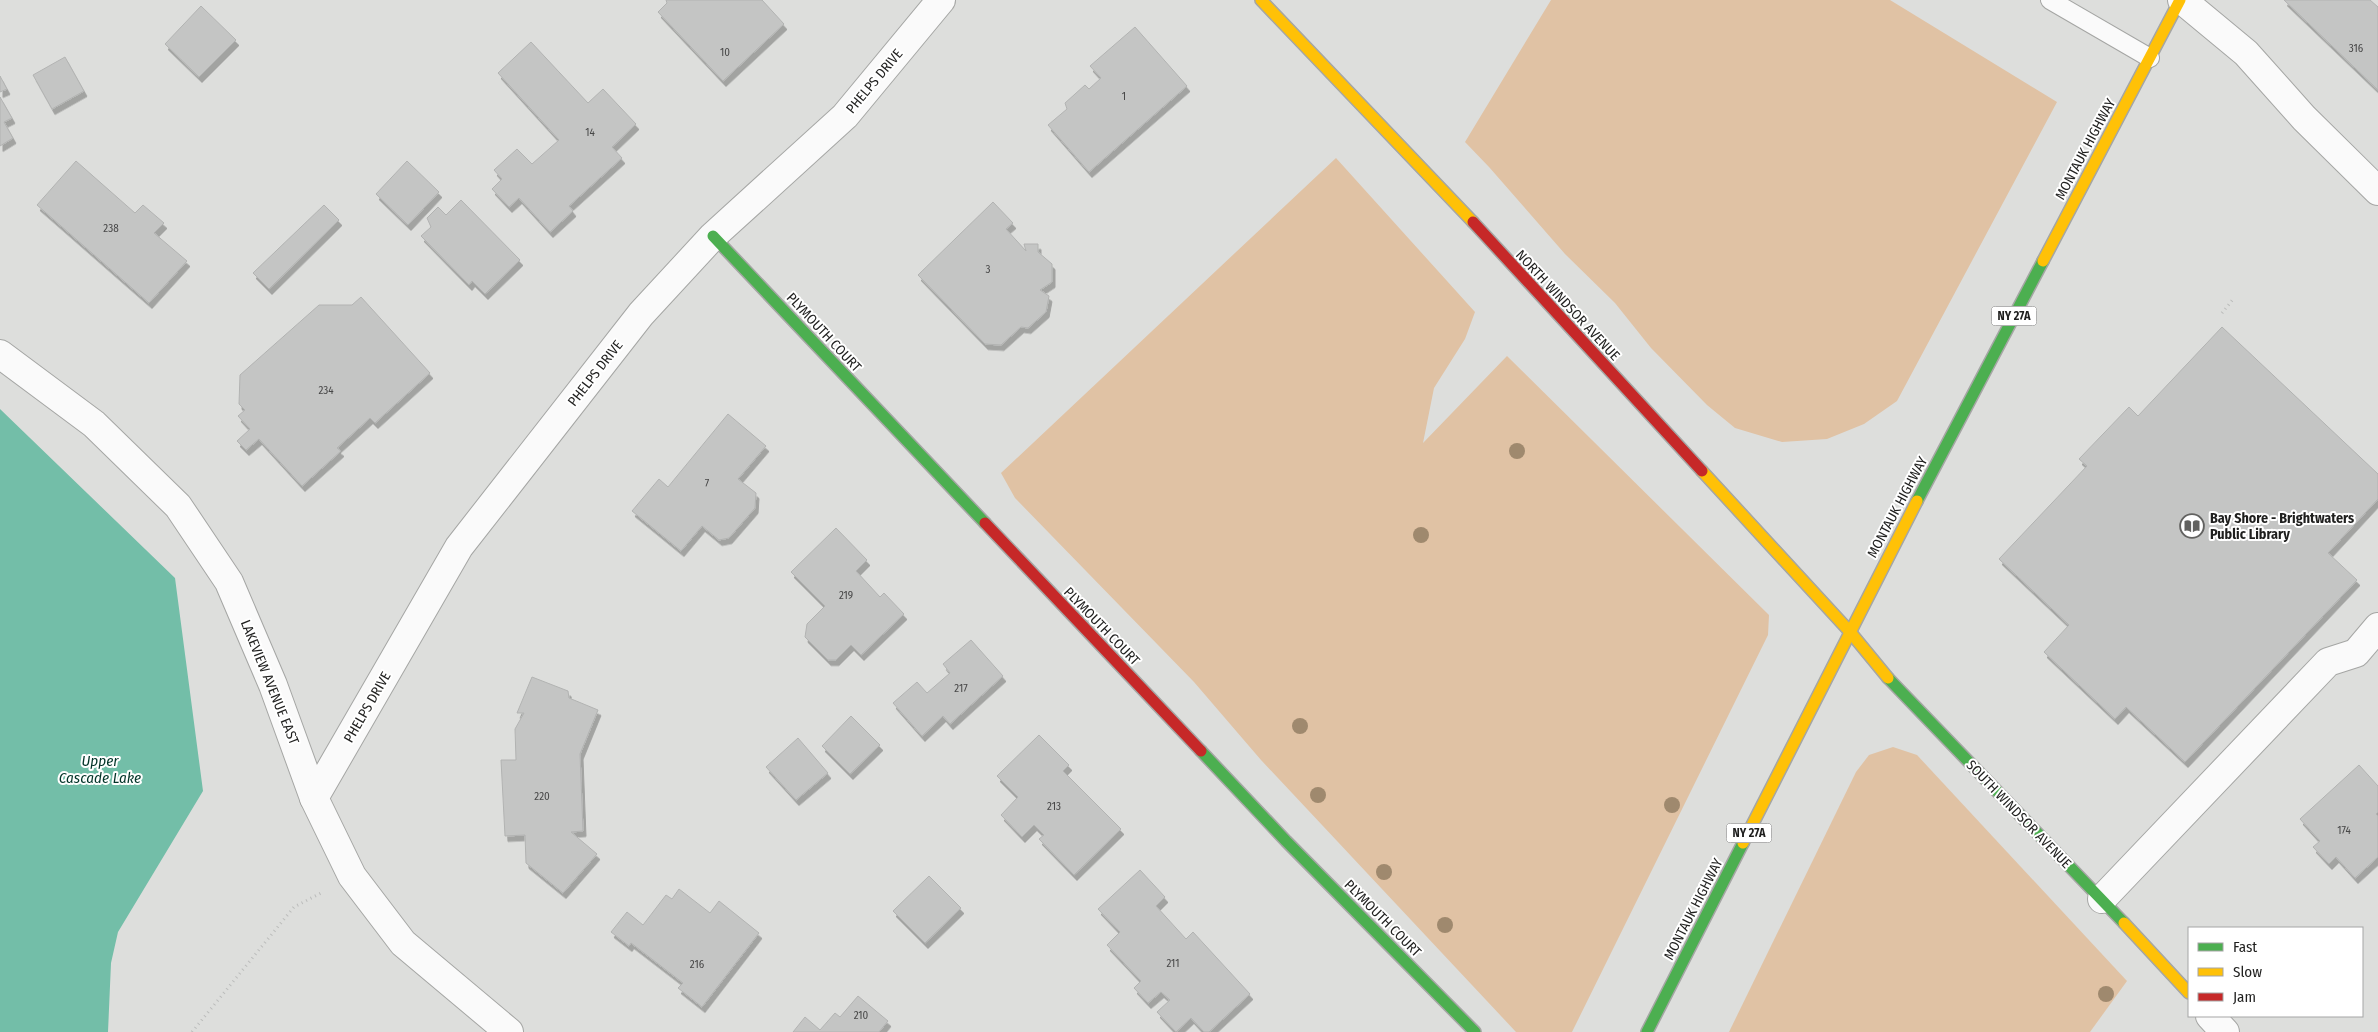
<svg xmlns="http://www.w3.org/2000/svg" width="2378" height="1032" viewBox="0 0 2378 1032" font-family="'Fira Sans Condensed',sans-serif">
	<defs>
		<filter id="shadow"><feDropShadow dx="3" dy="5.5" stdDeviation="0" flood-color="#0004"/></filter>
	</defs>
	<rect width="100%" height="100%" fill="#dddedc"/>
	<g fill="#e0c2a4">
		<path d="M1551,0H1890L2057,102L1897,401L1864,424L1827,439L1782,442L1735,428L1707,405L1651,348L1615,303L1565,254L1489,167L1465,142Z"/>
		<path d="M1336,158L1475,312L1465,339L1434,388L1423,443L1507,356L1769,615L1768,635L1572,1032H1516L1261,760L1194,682L1015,498L1001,473Z"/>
		<path d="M1893,747L1917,755L2127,981L2090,1032H1729L1856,772L1869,755Z"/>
	</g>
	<path fill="#73bea8" d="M0,409L175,578L203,791L118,932L111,963L108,1032H0Z"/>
	<g fill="#c4c5c4" stroke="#b2b3b2" filter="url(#shadow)">
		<path d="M666,0H762L784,24L723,81L658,12L667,3Z"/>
		<path d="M2284,0H2370L2378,7V90Z"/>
		<path d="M201,6L236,40L199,77L165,44Z"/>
		<path d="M1135,27L1187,86L1089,172L1048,125L1067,109L1065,103L1085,85L1089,89L1101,78L1090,66Z"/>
		<path d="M531,42L588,103L603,89L636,124L612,147L622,158L569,206L573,211L550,232L519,198L509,207L492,189L502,179L494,170L517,149L532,164L559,140L498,73Z"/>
		<path d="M65,57L84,91L52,109L33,75Z"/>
		<path d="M0,76L7,89L0,92Z"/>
		<path d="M0,97L12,118L4,122L13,138L0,146Z"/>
		<path d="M76,161L135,213L143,205L164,223L154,233L187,261L149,303L37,205Z"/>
		<path d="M407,161L439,192L408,225L376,194Z"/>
		<path d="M461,200L520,260L485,294L472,281L469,285L421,236L431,227L427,218L438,207L446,215Z"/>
		<path d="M993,202L1013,223L1006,229L1026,251L1024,244H1038V252L1052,264V282L1040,290L1049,296L1046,312L1028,328L1021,327L1001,345L985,344L918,275Z"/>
		<path d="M324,205L339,220L269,289L253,273Z"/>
		<path d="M361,297L430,373L375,423L370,418L337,448L341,451L302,486L259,439L246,450L237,441L250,429L238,416L245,410L239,404L240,375L319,305H352Z"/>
		<path d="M2222,327L2378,474V499L2328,553L2357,580L2185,762L2126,707L2115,719L2044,652L2069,625L1999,559L2087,466L2079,459L2129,407L2138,416Z"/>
		<path d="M728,414L766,446L738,479L756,493L755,508L729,538L719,540L702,526L681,551L632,511L659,479L668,487Z"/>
		<path d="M836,528L867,560L856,571L880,597L884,593L904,614L861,655L851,645L836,660H828L805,637L807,624L825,606L791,572Z"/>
		<path d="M971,640L1003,676L950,724L943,716L922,736L893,703L917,682L927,693L950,673L943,664Z"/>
		<path d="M532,677L568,691L569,698L598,710L580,754L583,831L571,832L597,854L563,893L526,863L525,835L505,836L501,760H516L515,729L524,713H517Z"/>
		<path d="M851,716L880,745L850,774L822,746Z"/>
		<path d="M1039,735L1069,765L1063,771L1121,829L1074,875L1039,839L1044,835L1034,825L1022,837L1001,815L1018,797L997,776Z"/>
		<path d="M798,738L828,773L796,800L766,767Z"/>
		<path d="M2359,765L2378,786V812L2376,814L2378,816V857L2355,878L2336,857L2329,864L2313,847L2320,841L2300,819Z"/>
		<path d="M1140,870L1165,897L1156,906L1186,939L1193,932L1250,994L1209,1032H1204L1191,1018L1176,1032L1157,1012L1170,1000L1161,992L1148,1003L1134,988L1141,981L1107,945L1120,932L1098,909Z"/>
		<path d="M929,876L961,908L925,943L893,911Z"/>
		<path d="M679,889L710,913L719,901L759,933L702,1007L678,988L683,983L631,943L629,946L611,932L627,912L643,925L666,895L672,899Z"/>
		<path d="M858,996L888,1021L879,1032H793L805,1017L820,1030L835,1013L840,1017Z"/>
	</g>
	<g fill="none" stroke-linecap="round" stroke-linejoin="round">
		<g stroke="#a5a6a4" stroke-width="20">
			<path id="lane" d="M2050,0L2150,58"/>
		</g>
		<g stroke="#a5a6a4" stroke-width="30">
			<g id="street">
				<path d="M2182,0L2246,53L2304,118L2378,191"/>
				<path d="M0,354L94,424L178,506L229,582L273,685L314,798L352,876L403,943L509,1032"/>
				<path d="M314,798L459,547L641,314L713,236L845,116L941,0"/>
				<path d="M2102,899L2328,662L2356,653L2378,627"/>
				<path d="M2210,1016L2225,1032"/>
			</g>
		</g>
		<g stroke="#a5a6a4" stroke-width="14">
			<g id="fast">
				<path d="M713,236L985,523"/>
				<path d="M1917,501L2043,261"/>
				<path d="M1888,678L2124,923"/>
				<path d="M1201,751L1286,841L1475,1032"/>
				<path d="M1647,1032L1743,843"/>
			</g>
		</g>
		<g stroke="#a5a6a4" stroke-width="14">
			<g id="slow">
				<path d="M1261,0L1473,222"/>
				<path d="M2043,261L2180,0"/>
				<path d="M1702,471L1851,633L1888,678"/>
				<path d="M1743,843L1917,501"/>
				<path d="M2124,923L2189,993"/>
			</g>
		</g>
		<g stroke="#a5a6a4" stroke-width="14">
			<g id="jam">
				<path d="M1473,222L1702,471"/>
				<path d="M985,523L1201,751"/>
			</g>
		</g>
		<g stroke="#bbbcbb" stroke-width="3" stroke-dasharray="1 4" stroke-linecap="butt">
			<path d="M2222,313L2234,298"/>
			<path d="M192,1032L294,907L321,893"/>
		</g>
		<use href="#lane" stroke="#fafafa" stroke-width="18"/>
		<use href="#street" stroke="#fafafa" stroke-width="28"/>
		<use href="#fast" stroke="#4caf50" stroke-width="11"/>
		<use href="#slow" stroke="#ffc107" stroke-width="11"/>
		<use href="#jam" stroke="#c62828" stroke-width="11"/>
	</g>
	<g fill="#9f896e">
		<circle cx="1517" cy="451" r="8"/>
		<circle cx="1421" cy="535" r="8"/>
		<circle cx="1300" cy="726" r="8"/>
		<circle cx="1318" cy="795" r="8"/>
		<circle cx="1672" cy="805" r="8"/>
		<circle cx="1384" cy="872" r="8"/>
		<circle cx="1445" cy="925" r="8"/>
		<circle cx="2106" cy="994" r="8"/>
	</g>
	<defs>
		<g id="library-ring" transform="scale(1.25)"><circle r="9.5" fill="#fff" stroke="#626260" stroke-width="1.5"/><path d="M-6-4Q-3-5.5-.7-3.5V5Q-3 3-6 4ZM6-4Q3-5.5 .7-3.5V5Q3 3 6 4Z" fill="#626260"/></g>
	</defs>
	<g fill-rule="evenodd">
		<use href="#library-ring" x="2192" y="526"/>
	</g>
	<g text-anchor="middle" stroke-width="4" stroke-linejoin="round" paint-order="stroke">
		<g font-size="11" fill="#484848">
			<text x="2356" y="52">316</text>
			<text x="725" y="56">10</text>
			<text x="1124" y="100">1</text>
			<text x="590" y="136">14</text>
			<text x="111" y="232">238</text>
			<text x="988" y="273">3</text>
			<text x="326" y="394">234</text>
			<text x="707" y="487">7</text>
			<text x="846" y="599">219</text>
			<text x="961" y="692">217</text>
			<text x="542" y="800">220</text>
			<text x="1054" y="810">213</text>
			<text x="2344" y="834">174</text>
			<text x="1173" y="967">211</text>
			<text x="697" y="968">216</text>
			<text x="861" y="1019">210</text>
		</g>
		<g fill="#fff" stroke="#626262" stroke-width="1">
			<rect x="1991.5" y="306.5" width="45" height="19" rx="4"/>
			<rect x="1726.5" y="823.5" width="45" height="19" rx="4"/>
		</g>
		<g font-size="12" font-weight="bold" fill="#1f1f1e">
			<text x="2014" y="320">NY 27A</text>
			<text x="1749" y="837">NY 27A</text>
		</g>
		<g font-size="14" fill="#1f1f1e" stroke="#fff">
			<text transform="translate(874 81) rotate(-50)" y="5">PHELPS DRIVE</text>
			<text transform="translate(2085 149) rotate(-62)" y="5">MONTAUK HIGHWAY</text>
			<text transform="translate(1568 305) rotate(47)" y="5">NORTH WINDSOR AVENUE</text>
			<text transform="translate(824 332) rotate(47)" y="5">PLYMOUTH COURT</text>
			<text transform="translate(595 373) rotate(-52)" y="5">PHELPS DRIVE</text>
			<text transform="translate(1897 507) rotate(-62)" y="5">MONTAUK HIGHWAY</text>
			<text transform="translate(1102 626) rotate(46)" y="5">PLYMOUTH COURT</text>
			<text transform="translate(270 682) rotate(68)" y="5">LAKEVIEW AVENUE EAST</text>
			<text transform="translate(367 707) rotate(-60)" y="5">PHELPS DRIVE</text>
			<text transform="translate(2019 814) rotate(46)" y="5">SOUTH WINDSOR AVENUE</text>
			<text transform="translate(1693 909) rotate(-63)" y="5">MONTAUK HIGHWAY</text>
			<text transform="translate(1383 918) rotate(45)" y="5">PLYMOUTH COURT</text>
		</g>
		<g font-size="14" font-weight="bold" fill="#1f1f1e" stroke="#fff" text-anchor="start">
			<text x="2210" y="523">Bay Shore - Brightwaters<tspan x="2210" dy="16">Public Library</tspan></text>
		</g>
		<g font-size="15" font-style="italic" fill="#013327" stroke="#fff">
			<text x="100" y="766">Upper<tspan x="100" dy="17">Cascade Lake</tspan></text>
		</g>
	</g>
	<rect x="2188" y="927" width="175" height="90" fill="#ffffff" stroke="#a5a5a5"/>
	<rect x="2198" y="943" width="25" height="8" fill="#4caf50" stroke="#a5a5a5"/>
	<text x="2233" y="952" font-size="15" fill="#1f1f1e">Fast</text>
	<rect x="2198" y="968" width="25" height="8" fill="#ffc107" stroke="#a5a5a5"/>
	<text x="2233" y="977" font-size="15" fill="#1f1f1e">Slow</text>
	<rect x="2198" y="993" width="25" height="8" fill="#c62828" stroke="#a5a5a5"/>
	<text x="2233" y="1002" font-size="15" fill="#1f1f1e">Jam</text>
</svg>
